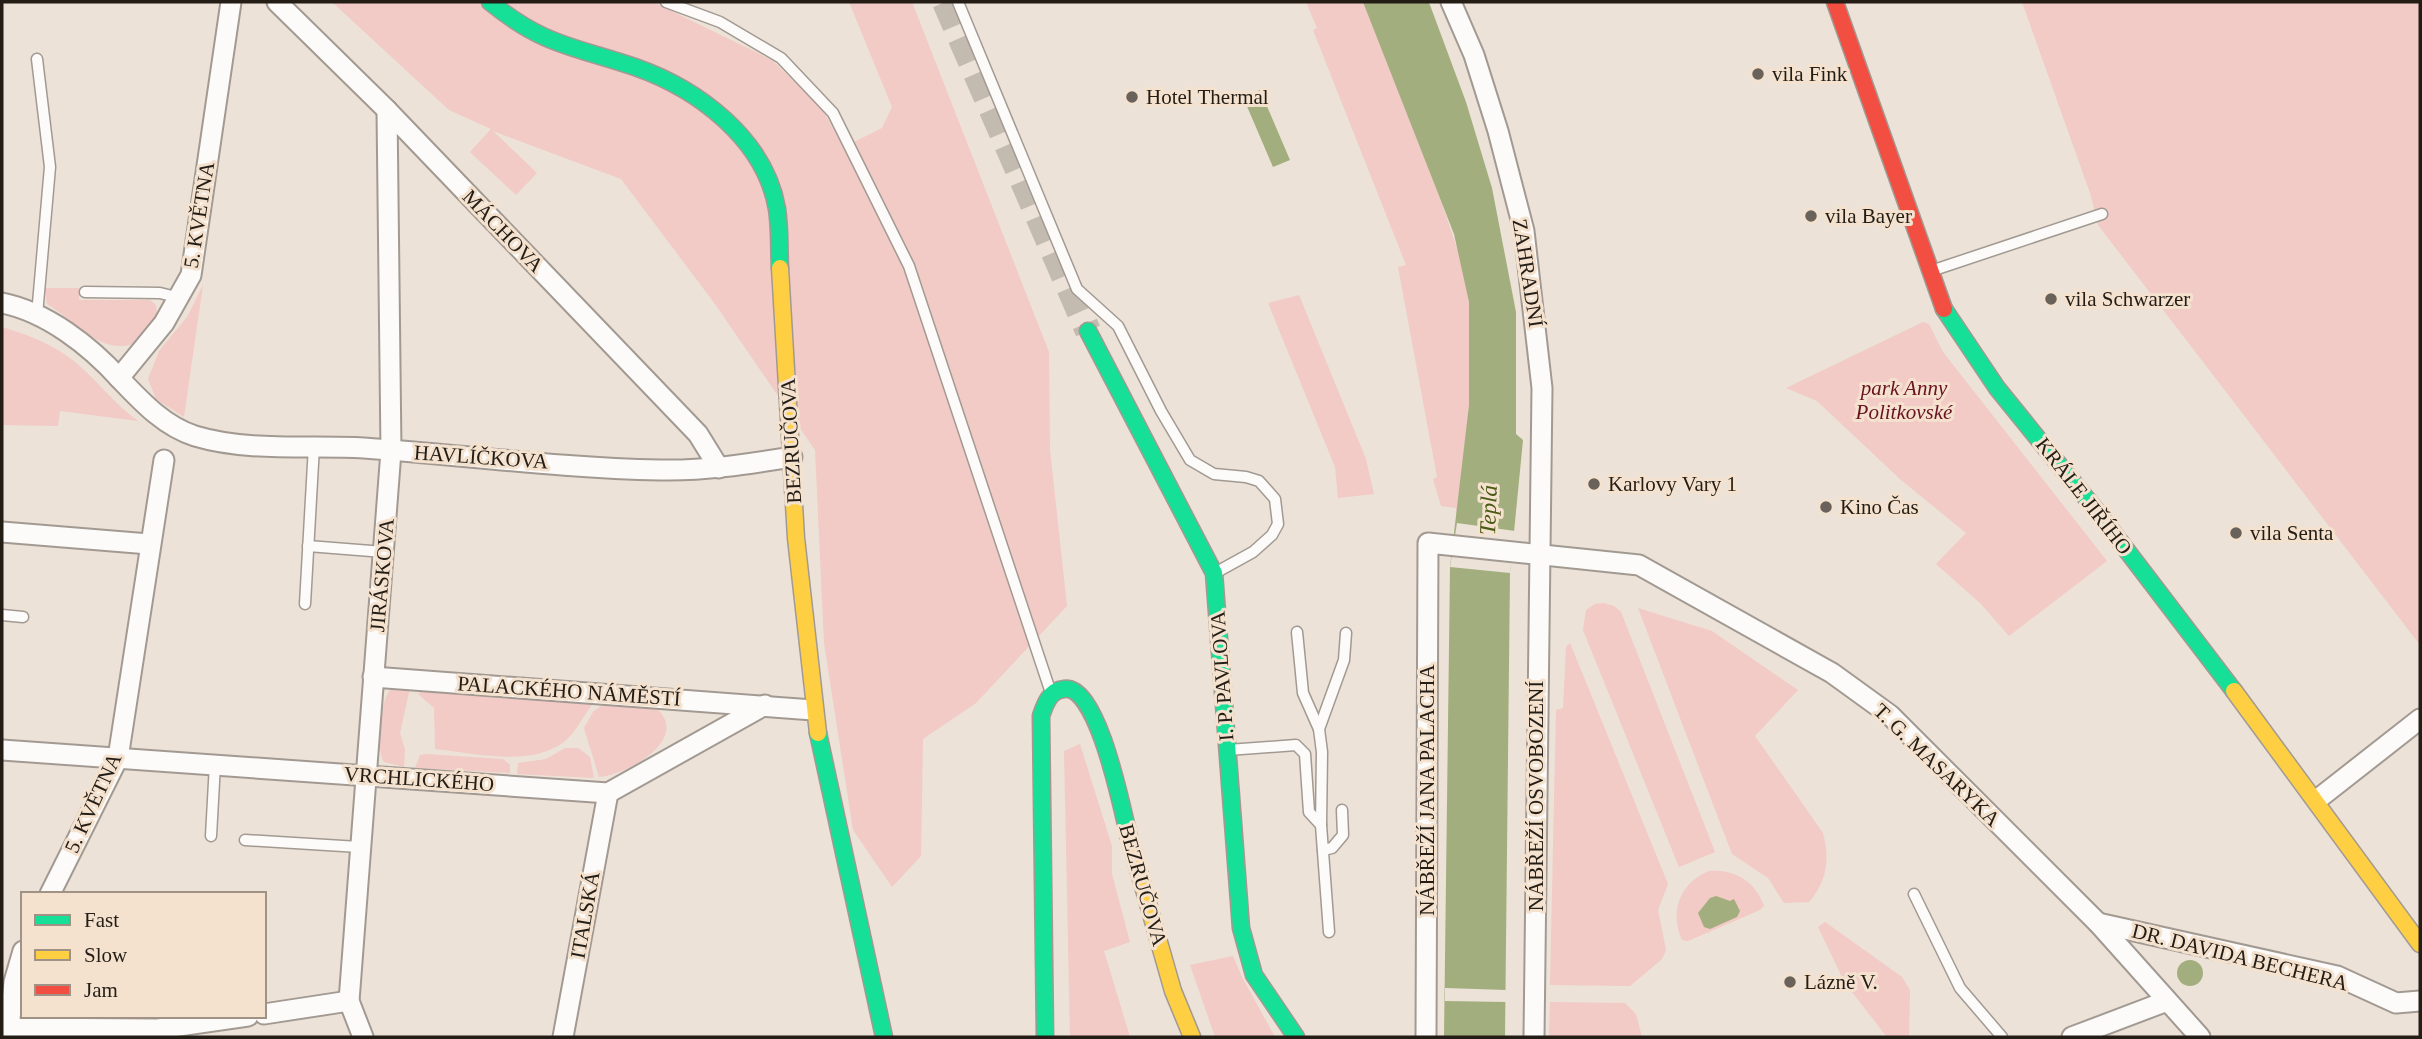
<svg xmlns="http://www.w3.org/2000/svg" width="2422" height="1039" viewBox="0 0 2422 1039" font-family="Georgia,serif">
	<rect width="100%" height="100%" fill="#ece2d7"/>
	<g fill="#f2cac6">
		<path d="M332,2H653L772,60L822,109L844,147L882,128L892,107L849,2H912L1049,352L1050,450L1067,606L976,703L923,739L921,856L892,887L853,830L824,643L815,450L715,304L621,179L493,131L537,173L516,195L470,152L491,129L449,110Z"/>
		<path d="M1306,2H1363L1366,6L1441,201L1463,266L1469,302V405L1457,523L1456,508L1441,506L1433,479L1437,477L1398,267L1406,265L1313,30L1317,28Z"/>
		<path d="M2022,2H2420V645L2098,225L2091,196Z"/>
		<path d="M203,285L184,417L156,399L148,379L159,351L187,317Z"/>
		<path d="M45,288H79V300H150L156,305L157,314L133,344C100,355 74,320 47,304Z"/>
		<path d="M1299,295L1366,459L1374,494L1338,498L1335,467L1268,303Z"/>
		<path d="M1923,322L1929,324L1943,352L2107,561L2009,636L1981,604L1936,564L1966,533L1901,480L1817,401L1786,388Z"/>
		<path d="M2,327C28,335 53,344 75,362C97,380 114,404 138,421L60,411L58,426L2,425Z"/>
		<path d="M1604,603L1614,606L1621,612L1715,852L1679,867L1583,630L1586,610L1595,604Z"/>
		<path d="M1638,608L1712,631L1798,690L1755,736L1823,833C1830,860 1827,881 1809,902L1784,903L1768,878L1732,854Z"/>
		<path d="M1570,643L1668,884L1658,910L1666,950L1662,959L1630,986L1550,985L1556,710L1563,708L1566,647Z"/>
		<path d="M392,688H410L400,733L405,749L404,767L384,762C375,749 380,699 392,688Z"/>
		<path d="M422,691L589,700L592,705C583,716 576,732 565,741C531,768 475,753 435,749L434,708L418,694Z"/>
		<path d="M607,701C621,702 637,701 650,705C657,707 663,714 665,720C676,748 621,776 599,777L584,728L593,712Z"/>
		<path d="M1080,744L1112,846V874L1130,942L1104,951L1130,1037H1070L1064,751Z"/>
		<path d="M565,748H578L590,757L594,778L517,774L518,763L546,759Z"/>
		<path d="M426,754L503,759L510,765V773L415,768L420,755Z"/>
		<path d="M1709,871C1734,869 1755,881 1764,906L1760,910L1688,941L1682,940C1669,911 1680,883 1709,871Z"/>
		<path d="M1825,922L1902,977L1910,990L1909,1037H1887L1845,983L1818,927Z"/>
		<path d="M1233,956L1242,977L1275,1037H1215L1214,1034L1190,965Z"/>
		<path d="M1550,1002L1625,1003L1636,1014L1642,1037H1549Z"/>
	</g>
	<g fill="#a3ae7e">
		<path d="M1363,2H1428L1430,5L1466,102L1492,188L1516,312V434L1523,440L1510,573L1505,1037H1444L1450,567L1469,405V302L1454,234Z"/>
		<path d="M1260,90L1290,160L1273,167L1243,97Z"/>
		<path d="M1716,896L1730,901L1734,899L1740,911L1737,917L1710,929L1704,927L1698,913L1710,898Z"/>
		<circle cx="2190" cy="973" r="13"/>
	</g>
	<g fill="#ece2d7">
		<path d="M1457,523L1515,531L1510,573L1450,567Z"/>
		<path d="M1445,988L1506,990V1002L1445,1001Z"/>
	</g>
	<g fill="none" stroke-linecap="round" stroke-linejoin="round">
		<path stroke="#c4bbb0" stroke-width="26" stroke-dasharray="26 13" stroke-linecap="butt" d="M945,2L1088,331"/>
		<g stroke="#a29a92" stroke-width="13">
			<g id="lane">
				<path d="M666,2L720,22L781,58L833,113L909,266L1051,693"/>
				<path d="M958,2L1077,289L1118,326L1161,411L1190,460L1214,474L1246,477L1259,481L1275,499L1278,524L1272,535L1253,552L1215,573"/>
				<path d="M37,59L50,167L37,315"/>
				<path d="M1931,271L2102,214"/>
				<path d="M85,292L160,293L180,298"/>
				<path d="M308,546L384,552"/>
				<path d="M305,604L314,446"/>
				<path d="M2,615L23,617"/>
				<path d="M1297,632L1303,693L1319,729"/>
				<path d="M1228,750L1296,745L1305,754L1309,812L1321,825L1329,932"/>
				<path d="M1321,825L1322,752L1319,729L1344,660L1346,633"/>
				<path d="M211,836L215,764"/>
				<path d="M245,840L359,847"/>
				<path d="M1323,850L1332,848L1343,835L1342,810"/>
				<path d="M1914,894L1960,988L2002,1037"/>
			</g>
		</g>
		<g stroke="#a29a92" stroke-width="23">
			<g id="street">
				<path d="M277,2L387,110L698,434L719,468"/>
				<path d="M1451,2L1474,55L1498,131L1524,231L1542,388L1534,1037"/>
				<path d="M2,303C47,312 90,346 120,379C142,402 164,426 195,436C248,452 310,445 364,448C463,455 562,468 660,470C705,471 748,464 792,457"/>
				<path d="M119,378L164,323L191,275L231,2"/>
				<path d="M2,532L149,544"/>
				<path d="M373,677L813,710"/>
				<path d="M2,750L608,793L765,705"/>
				<path d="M2318,799L2420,719"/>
				<path d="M50,894L118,758L164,460"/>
				<path d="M2098,923L2337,976L2396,1003L2420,1001"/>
				<path d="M264,1014L349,1001"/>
				<path d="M2,1028L158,1029L248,1016"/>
				<path d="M8,1037L14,982L23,951"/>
				<path d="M363,1037L349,1001L391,451L387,110"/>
				<path d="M563,1037L608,793"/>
				<path d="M1426,1037L1428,543L1639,565L1832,673L1890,715L2098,923L2200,1037"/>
				<path d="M2072,1037L2167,1001"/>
			</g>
		</g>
		<g stroke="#a29a92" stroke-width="19">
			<g id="fast">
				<path d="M490,2C544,46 573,46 635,67C698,89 765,139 777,209C780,228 779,249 780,268"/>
				<path d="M1944,309L1997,388L2099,514L2234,691"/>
				<path d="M1088,331L1214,573L1241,928L1254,975L1296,1037"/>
				<path d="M818,733L884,1037"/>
				<path d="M1045,1037L1041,716C1045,704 1050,690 1064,689C1098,684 1122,809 1129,837"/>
			</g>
		</g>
		<g stroke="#a29a92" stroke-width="19">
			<g id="slow">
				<path d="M780,268L796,538L818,733"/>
				<path d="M2234,691L2420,944"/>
				<path d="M1129,837L1173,991L1192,1037"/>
			</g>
		</g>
		<g stroke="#a29a92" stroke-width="19">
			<path id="jam" d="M1835,2L1944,309"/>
		</g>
		<use href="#lane" stroke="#fcfbf9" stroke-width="10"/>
		<use href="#street" stroke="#fcfbf9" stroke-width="19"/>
		<use href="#fast" stroke="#16e098" stroke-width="16"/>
		<use href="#slow" stroke="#ffcf43" stroke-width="16"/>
		<use href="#jam" stroke="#f24e42" stroke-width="16"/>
	</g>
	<g fill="#69625a" stroke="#f4e2cf" stroke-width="2.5">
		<circle cx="1758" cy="74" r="7"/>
		<circle cx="1132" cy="97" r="7"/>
		<circle cx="1811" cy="216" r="7"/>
		<circle cx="2051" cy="299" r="7"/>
		<circle cx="1594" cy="484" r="7"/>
		<circle cx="1826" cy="507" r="7"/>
		<circle cx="2236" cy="533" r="7"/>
		<circle cx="1790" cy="982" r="7"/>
	</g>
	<g text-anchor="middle" stroke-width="6" stroke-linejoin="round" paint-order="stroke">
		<g font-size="21" fill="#231d16" stroke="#f4e2cf" text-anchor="start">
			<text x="1772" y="81">vila Fink</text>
			<text x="1146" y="104">Hotel Thermal</text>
			<text x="1825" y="223">vila Bayer</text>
			<text x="2065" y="306">vila Schwarzer</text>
			<text x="1608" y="491">Karlovy Vary 1</text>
			<text x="1840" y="514">Kino Čas</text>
			<text x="2250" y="540">vila Senta</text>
			<text x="1804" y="989">Lázně V.</text>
		</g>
		<g font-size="21" fill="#231d16" stroke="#f4e2cf">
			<text transform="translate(199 215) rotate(-81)" y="7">5. KVĚTNA</text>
			<text transform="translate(503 231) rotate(46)" y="7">MÁCHOVA</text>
			<text transform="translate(1528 273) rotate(81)" y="7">ZAHRADNÍ</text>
			<text transform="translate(791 441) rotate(-93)" y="7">BEZRUČOVA</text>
			<text transform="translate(481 457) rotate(4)" y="7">HAVLÍČKOVA</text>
			<text transform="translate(2084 496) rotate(52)" y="7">KRÁLE JIŘÍHO</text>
			<text transform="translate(382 575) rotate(-85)" y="7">JIRÁSKOVA</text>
			<text transform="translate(1222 676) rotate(-94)" y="7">I. P. PAVLOVA</text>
			<text transform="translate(569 691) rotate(4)" y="7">PALACKÉHO NÁMĚSTÍ</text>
			<text transform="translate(1937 765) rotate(44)" y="7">T. G. MASARYKA</text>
			<text transform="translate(419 779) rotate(4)" y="7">VRCHLICKÉHO</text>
			<text transform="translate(1427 790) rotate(-90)" y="7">NÁBŘEŽÍ JANA PALACHA</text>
			<text transform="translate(1536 796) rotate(-90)" y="7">NÁBŘEŽÍ OSVOBOZENÍ</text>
			<text transform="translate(93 803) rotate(-65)" y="7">5. KVĚTNA</text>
			<text transform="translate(1143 885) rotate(74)" y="7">BEZRUČOVA</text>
			<text transform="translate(585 915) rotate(-80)" y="7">ITALSKÁ</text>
			<text transform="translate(2240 957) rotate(14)" y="7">DR. DAVIDA BECHERA</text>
		</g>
		<g font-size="21" font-style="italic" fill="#691221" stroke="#f4e2cf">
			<text x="1904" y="395">park Anny<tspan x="1904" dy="24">Politkovské</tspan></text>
		</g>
		<g font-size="23" font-style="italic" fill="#495a14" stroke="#f4e2cf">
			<text transform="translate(1488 510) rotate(-88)" y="8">Teplá</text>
		</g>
	</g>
	<rect width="2422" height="1039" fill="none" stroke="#231d16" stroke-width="7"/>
	<rect x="21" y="892" width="245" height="126" fill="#f4e2cf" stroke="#a09385" stroke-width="2"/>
	<rect x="35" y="915" width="35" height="10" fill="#16e098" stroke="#a09385" stroke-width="2"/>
	<text x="84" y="927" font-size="21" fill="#231d16">Fast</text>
	<rect x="35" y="950" width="35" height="10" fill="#ffcf43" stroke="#a09385" stroke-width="2"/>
	<text x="84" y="962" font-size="21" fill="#231d16">Slow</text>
	<rect x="35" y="985" width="35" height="10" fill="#f24e42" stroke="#a09385" stroke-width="2"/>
	<text x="84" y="997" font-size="21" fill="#231d16">Jam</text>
</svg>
